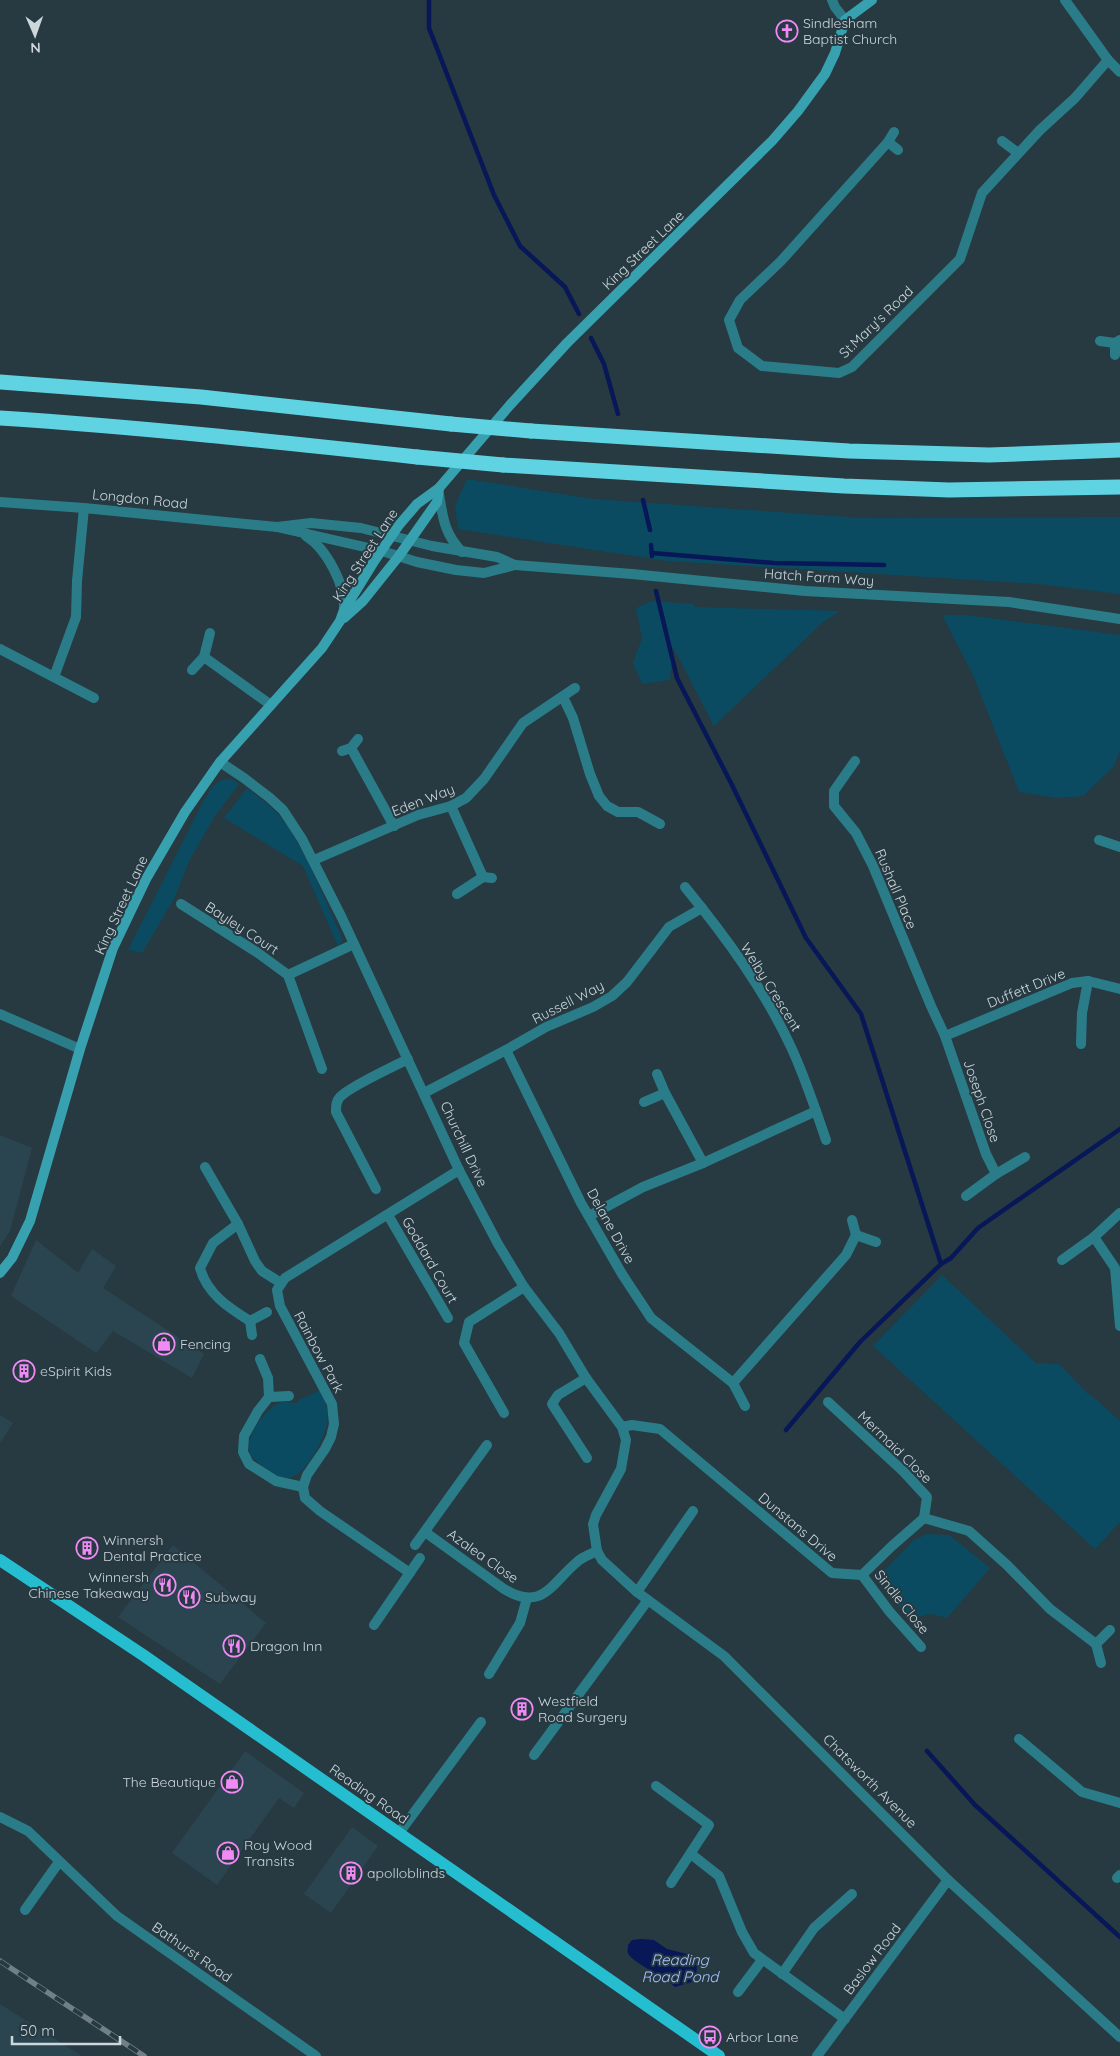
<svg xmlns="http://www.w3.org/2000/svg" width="1120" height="2056" viewBox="0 0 1120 2056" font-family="Quicksand,sans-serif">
	<rect width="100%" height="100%" fill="#273941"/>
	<g fill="#2b4550">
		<path d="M0,1135L32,1148L10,1231L0,1246Z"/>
		<path d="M36,1240L78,1273L92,1249L116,1266L103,1288L204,1354L192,1378L113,1331L96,1353L11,1296Z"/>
		<path d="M0,1415L13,1423L0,1443Z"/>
		<path d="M173,1545L266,1623L220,1684L118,1617Z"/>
		<path d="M245,1751L304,1793L294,1808L279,1798L217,1885L172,1853Z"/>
		<path d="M352,1827L378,1846L331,1913L304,1894Z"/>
		<path d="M0,2004L82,2056H0Z"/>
	</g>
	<g fill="#0b4b61">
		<path d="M467,479L593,499L863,518L1120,517V594L1039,584L667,561L458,529L455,506Z"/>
		<path d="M652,601L694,604L695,607L840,611L822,623L714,726L673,647L670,680L642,684L633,663L642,638L636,608Z"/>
		<path d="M942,615H965L1120,635V750L1114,766L1083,796L1056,798L1019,792L973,675Z"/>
		<path d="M227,779L236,781L238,785L215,816L190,859L175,897L142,953L128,950L204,800C211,790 214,781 227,779Z"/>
		<path d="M247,788C257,796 268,804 277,813C303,841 325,901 342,937V942L338,946L303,866L224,818Z"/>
		<path d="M942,1275L1036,1363L1059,1364L1087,1393L1097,1400L1120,1421V1522L1095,1549L873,1346Z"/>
		<path d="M320,1390C324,1399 327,1406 328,1416C328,1434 303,1485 281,1478C271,1474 258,1463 250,1455C249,1449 248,1444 250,1439C252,1429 268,1408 277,1404C283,1401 290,1403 297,1403L299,1400Z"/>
		<path d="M927,1534L949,1535L990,1568L947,1618L931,1614L918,1617L906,1615L876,1579L914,1540Z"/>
	</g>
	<path fill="#071757" d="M641,1939L654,1940L667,1949L695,1956L698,1961L695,1981L675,1987C665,1977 631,1962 628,1953C627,1952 628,1947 628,1945L632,1940Z"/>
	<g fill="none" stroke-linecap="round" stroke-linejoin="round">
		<g stroke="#071757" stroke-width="4.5">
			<path d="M429,0V28L494,195L520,246L565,287L579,314"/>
			<path d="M591,338L604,364L618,414"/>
			<path d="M643,500L650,530"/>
			<path d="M651,545L652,556"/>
			<path d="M652,553L774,563L884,565"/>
			<path d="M656,591L677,678L732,785L806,938L861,1014L941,1264"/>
			<path d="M786,1430L860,1342L941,1264L951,1258L978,1228L1120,1129"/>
			<path d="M927,1751L975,1805L1120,1937"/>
		</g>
		<g stroke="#2a7d88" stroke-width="10">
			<path d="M1065,0L1108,60L1120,72"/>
			<path d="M894,132L888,142L781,261L740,300L729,320L738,348L762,366L839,373L852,367L960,259L982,193L1040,130L1075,98L1108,60"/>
			<path d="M1002,141L1018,153"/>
			<path d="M888,142L898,150"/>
			<path d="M1100,341L1115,343"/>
			<path d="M1115,355V343L1120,340"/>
			<path d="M0,649L94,698"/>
			<path d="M204,657L271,705"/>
			<path d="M192,670L204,657L210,633"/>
			<path d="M54,677L76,617L77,581L84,508"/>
			<path d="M563,697L573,718L590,774L599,796L607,806L618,812H638L660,824"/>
			<path d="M351,748L394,826"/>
			<path d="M342,751L351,748L358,739"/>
			<path d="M855,761L834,791V806L856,833L873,866L931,1006L945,1036L986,1154L996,1174"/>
			<path d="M220,762L244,778L270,798L283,810L302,839L342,918L459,1170L498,1244L524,1287L559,1333L586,1378L622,1427L626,1440L621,1469L596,1515L593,1524L597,1551L602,1560L637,1592L724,1656L948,1880L1120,2037"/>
			<path d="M451,806L483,877"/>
			<path d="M1099,840L1120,847"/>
			<path d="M314,860L418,815L451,806L466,798L484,779L523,723L575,688"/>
			<path d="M685,887C725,936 764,989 791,1047C805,1077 815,1108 826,1140"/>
			<path d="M457,894L483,877L492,878"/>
			<path d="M181,904L258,953L288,975L322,1069"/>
			<path d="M288,975L354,944"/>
			<path d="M0,1014L80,1049"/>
			<path d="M945,1036L1072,983L1088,981L1120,989"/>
			<path d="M1081,1044L1082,1013L1088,981"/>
			<path d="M506,1050L581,1203L622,1274L651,1318L733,1383L745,1406"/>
			<path d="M657,1074L665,1093L703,1163"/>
			<path d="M424,1093L506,1050L546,1027L593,1007L612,996L627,982L669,927L702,908"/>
			<path d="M644,1102L665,1093"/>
			<path d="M205,1167L238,1224L255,1261L262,1271L281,1283"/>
			<path d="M376,1189L336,1112C336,1106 336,1101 340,1097C350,1086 393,1067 408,1059"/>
			<path d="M966,1196L996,1174L1025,1157"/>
			<path d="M388,1215L448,1318"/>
			<path d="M589,1216L643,1187L703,1163L816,1111"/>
			<path d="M852,1220L856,1235"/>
			<path d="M238,1224L213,1243L200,1268C207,1294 229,1308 250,1321L252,1335"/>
			<path d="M1094,1237L1115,1268L1120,1326"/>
			<path d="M1062,1260L1094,1237L1120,1213"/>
			<path d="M250,1321L267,1312"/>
			<path d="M260,1359L268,1378L269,1397L258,1411L244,1436L243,1452L249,1464L276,1481L303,1487"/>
			<path d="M586,1378L558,1395L552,1404L587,1458"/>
			<path d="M733,1383L846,1255L856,1235L876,1242"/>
			<path d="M269,1397L289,1396"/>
			<path d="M828,1402L903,1471L927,1497L924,1518"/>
			<path d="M504,1413L464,1343L469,1322L524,1287"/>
			<path d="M622,1427L632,1425L660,1429L832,1573L862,1575L892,1546L924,1518L969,1531L1007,1565L1050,1609L1096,1644L1110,1630"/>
			<path d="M425,1532L504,1589C542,1612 551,1584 577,1562C582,1557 591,1554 597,1551"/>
			<path d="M415,1545L487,1445"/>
			<path d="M410,1573L320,1511L305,1498L303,1487L307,1475L325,1449L331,1437L334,1424L332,1404L280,1306L277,1290L285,1278L459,1170"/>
			<path d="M862,1575L889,1611L921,1647"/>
			<path d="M637,1592L693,1511"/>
			<path d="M374,1625L420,1558"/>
			<path d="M1096,1644L1101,1663"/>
			<path d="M489,1674L520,1623L527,1598"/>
			<path d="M1019,1739L1082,1792L1120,1803"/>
			<path d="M534,1755L648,1600"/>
			<path d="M656,1786L709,1825L671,1883"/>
			<path d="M0,1817L28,1831L117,1916L316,2056"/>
			<path d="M399,1833L481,1722"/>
			<path d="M691,1854L719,1876L742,1932L754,1953L845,2019"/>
			<path d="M1117,1878L1120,1875"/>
			<path d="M25,1910L59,1862"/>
			<path d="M782,1974L814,1928L852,1894"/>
			<path d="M738,1992L762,1960"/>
			<path d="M817,2056L948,1880"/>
		</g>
		<g stroke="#2a7d88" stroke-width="10">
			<path d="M832,0L835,7L845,20"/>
			<path d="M439,494C443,518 444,533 462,552"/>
			<path d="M0,502L84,508L277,527L382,551L417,562L456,570L484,573L515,565"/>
			<path d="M277,527L311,523L361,528L432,546L497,557L515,565L632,574L805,591L1009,602L1120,619"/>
			<path d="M306,536C327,549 346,586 344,610"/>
		</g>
		<g stroke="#37a1af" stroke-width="10">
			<path d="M344,618L363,601L399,556L437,502L439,488"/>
			<path d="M0,1273L12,1258L30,1221L80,1049L113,948L146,879L185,812L220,762L322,648L340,621L344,610L373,563L399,525L417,504L439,488L510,405L567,343L772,141L798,111L825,74L835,53L845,20L872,0"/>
		</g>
		<path stroke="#25bed0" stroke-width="12" d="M0,1560L143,1655L719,2056"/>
		<g stroke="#60d3e3" stroke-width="15">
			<path d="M0,382L201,397L451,424"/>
			<path d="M0,418C139,427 278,442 417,457"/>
			<path d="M531,431L849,451L989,455L1120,450"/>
			<path d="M503,465L844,486L949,490L1120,487"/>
		</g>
		<g stroke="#718086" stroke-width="5.5">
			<path id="rail" d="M0,1961L144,2056"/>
		</g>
		<use href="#rail" stroke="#273941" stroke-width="4" stroke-dasharray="11" stroke-linecap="butt"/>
		<g stroke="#60d3e3" stroke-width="15">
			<path d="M451,424L531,431"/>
			<path d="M417,457L503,465"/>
		</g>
	</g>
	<defs>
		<g id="church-ring" transform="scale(1.125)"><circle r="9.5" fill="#273941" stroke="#f08bf6" stroke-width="1.5"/><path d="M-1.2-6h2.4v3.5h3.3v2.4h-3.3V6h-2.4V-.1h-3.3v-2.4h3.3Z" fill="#f08bf6"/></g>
		<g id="shop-ring" transform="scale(1.125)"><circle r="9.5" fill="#273941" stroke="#f08bf6" stroke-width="1.5"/><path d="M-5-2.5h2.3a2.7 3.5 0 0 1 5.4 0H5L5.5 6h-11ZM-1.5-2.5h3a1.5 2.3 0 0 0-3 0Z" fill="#f08bf6"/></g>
		<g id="building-ring" transform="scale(1.125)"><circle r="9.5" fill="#273941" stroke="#f08bf6" stroke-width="1.5"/><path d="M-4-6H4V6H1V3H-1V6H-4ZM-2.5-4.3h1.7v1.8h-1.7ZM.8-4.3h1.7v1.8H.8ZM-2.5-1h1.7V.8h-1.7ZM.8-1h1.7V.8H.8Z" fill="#f08bf6"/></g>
		<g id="restaurant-ring" transform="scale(1.125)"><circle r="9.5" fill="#273941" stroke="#f08bf6" stroke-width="1.5"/><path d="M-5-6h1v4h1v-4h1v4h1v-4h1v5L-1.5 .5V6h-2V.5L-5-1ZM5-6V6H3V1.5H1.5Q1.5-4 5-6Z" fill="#f08bf6"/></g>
		<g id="bus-ring" transform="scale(1.125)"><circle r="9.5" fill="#273941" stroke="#f08bf6" stroke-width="1.5"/><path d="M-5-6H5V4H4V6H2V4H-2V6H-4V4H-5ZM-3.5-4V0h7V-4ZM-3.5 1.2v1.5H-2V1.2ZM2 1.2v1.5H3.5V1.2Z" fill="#f08bf6"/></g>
	</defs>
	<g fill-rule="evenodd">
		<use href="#church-ring" x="787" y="31"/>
		<use href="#shop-ring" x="164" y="1344"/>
		<use href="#building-ring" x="24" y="1371"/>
		<use href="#building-ring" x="87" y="1548"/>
		<use href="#restaurant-ring" x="165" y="1585"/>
		<use href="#restaurant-ring" x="189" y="1597"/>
		<use href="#restaurant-ring" x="234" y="1646"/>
		<use href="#building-ring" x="522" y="1709"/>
		<use href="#shop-ring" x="232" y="1782"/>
		<use href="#shop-ring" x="228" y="1853"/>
		<use href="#building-ring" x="351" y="1873"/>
		<use href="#bus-ring" x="710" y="2037"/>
	</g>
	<g text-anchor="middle" stroke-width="4" stroke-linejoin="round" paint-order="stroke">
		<g font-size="14" fill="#ccd6db" stroke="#273941" text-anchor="start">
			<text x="803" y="28">Sindlesham<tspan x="803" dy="16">Baptist Church</tspan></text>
			<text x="180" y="1349">Fencing</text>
			<text x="40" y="1376">eSpirit Kids</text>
			<text x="103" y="1545">Winnersh<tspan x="103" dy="16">Dental Practice</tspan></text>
			<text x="149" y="1582" text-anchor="end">Winnersh<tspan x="149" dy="16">Chinese Takeaway</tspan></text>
			<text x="205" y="1602">Subway</text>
			<text x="250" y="1651">Dragon Inn</text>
			<text x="538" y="1706">Westfield<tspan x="538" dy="16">Road Surgery</tspan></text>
			<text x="216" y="1787" text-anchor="end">The Beautique</text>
			<text x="244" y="1850">Roy Wood<tspan x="244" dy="16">Transits</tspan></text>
			<text x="367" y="1878">apolloblinds</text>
			<text x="726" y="2042">Arbor Lane</text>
		</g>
		<g font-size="14" fill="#ccd6db" stroke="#273941">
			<text transform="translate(643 250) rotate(-44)" y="5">King Street Lane</text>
			<text transform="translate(876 322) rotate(-44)" y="5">St.Mary's Road</text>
			<text transform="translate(140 499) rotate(6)" y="5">Longdon Road</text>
			<text transform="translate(365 555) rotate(-57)" y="5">King Street Lane</text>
			<text transform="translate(819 577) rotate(4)" y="5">Hatch Farm Way</text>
			<text transform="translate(423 800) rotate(-21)" y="5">Eden Way</text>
			<text transform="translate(896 889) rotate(67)" y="5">Rushall Place</text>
			<text transform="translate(121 905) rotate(-65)" y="5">King Street Lane</text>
			<text transform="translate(242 928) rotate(33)" y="5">Bayley Court</text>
			<text transform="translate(771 987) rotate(58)" y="5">Welby Crescent</text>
			<text transform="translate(1026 988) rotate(-22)" y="5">Duffett Drive</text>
			<text transform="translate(568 1002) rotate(-27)" y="5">Russell Way</text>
			<text transform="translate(982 1101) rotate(71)" y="5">Joseph Close</text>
			<text transform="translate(464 1144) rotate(65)" y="5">Churchill Drive</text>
			<text transform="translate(611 1226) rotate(61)" y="5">Delane Drive</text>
			<text transform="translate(430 1260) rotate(60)" y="5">Goddard Court</text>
			<text transform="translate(319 1352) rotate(62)" y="5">Rainbow Park</text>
			<text transform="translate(895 1447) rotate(44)" y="5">Mermaid Close</text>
			<text transform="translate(798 1527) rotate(40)" y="5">Dunstans Drive</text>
			<text transform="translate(483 1556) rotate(35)" y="5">Azalea Close</text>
			<text transform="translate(902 1602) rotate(51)" y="5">Sindle Close</text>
			<text transform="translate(870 1781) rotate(45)" y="5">Chatsworth Avenue</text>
			<text transform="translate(369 1794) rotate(35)" y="5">Reading Road</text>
			<text transform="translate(192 1952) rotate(35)" y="5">Bathurst Road</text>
			<text transform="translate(872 1959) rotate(-53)" y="5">Baslow Road</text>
		</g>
		<g font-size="15" font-style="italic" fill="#a8c2fd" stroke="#273941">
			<text x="680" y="1965">Reading<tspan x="680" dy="17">Road Pond</tspan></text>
		</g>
	</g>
	<g transform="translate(35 35) rotate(178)" stroke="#273941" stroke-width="4" paint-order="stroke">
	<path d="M0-4L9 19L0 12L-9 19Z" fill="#ccd6db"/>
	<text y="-8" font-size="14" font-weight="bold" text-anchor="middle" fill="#ccd6db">N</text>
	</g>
	<path d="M12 2036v8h108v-8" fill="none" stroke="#ccd6db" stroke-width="2.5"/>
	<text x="20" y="2036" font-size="15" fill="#ccd6db" stroke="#273941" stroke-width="4" paint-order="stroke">50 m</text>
</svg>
